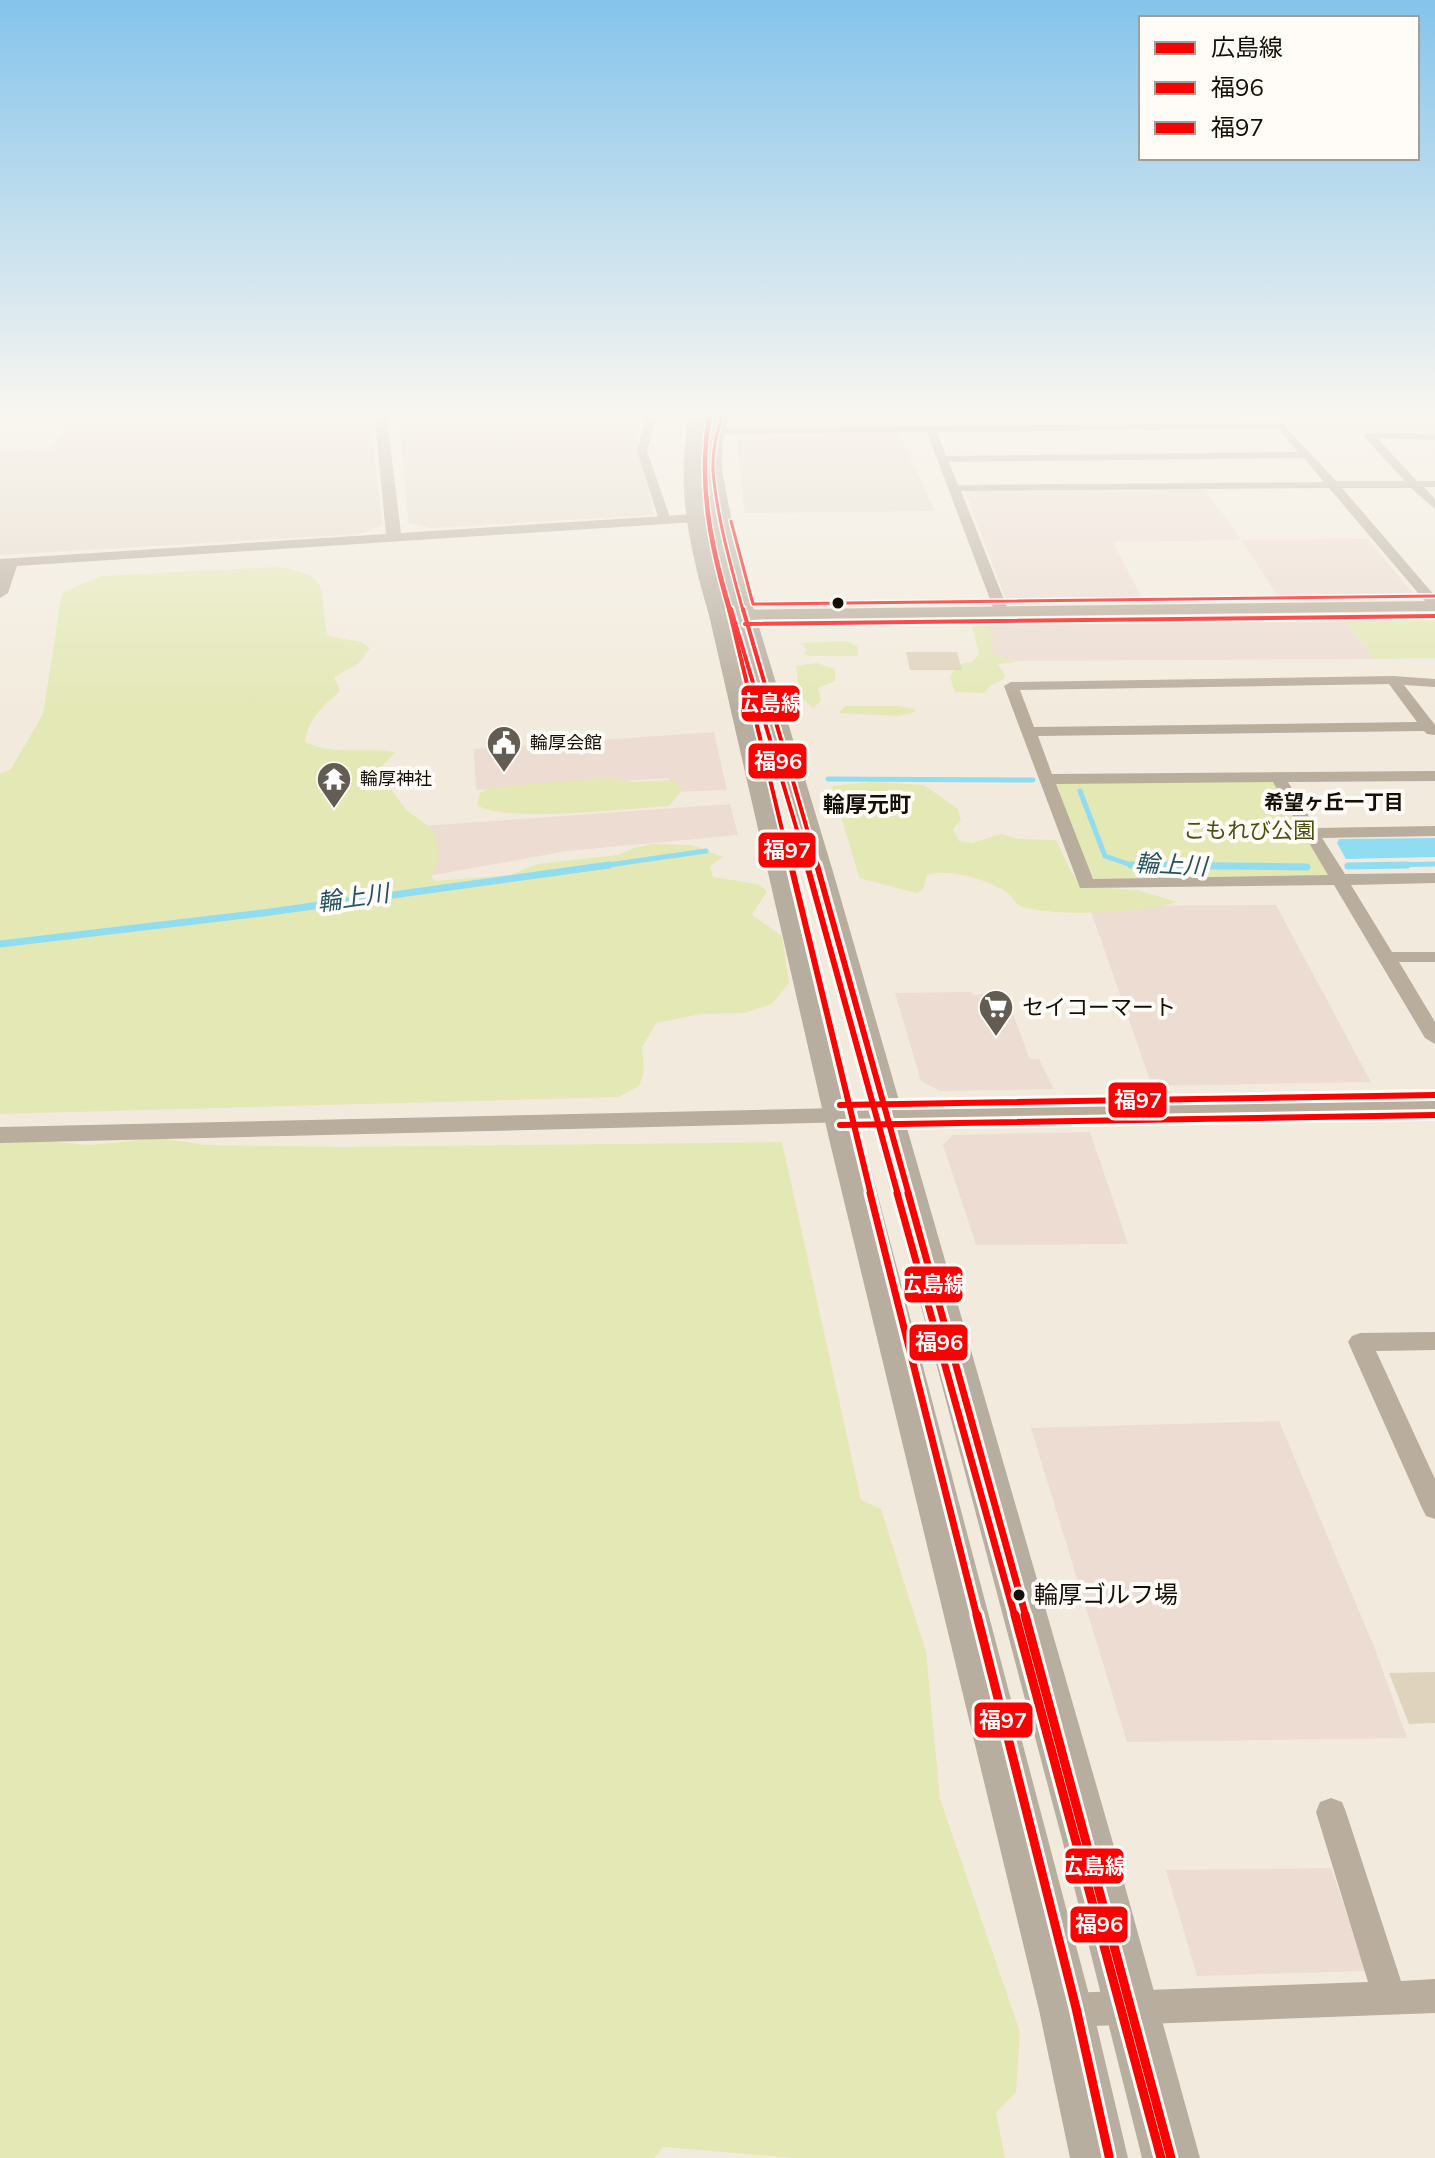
<svg xmlns="http://www.w3.org/2000/svg" width="1435" height="2158" viewBox="0 0 1435 2158" font-family="Mulish,'Noto Sans JP',sans-serif">
	<rect width="100%" height="100%" fill="#f2ebdd"/>
	<g fill="#ecdcd1">
		<path d="M1205,489L1241,540L1368,539L1414,595L1278,596L1241,540L1113,542L1142,598L1006,600L965,491Z"/>
		<path d="M1341,616L1374,659L992,661L978,620Z"/>
		<path d="M714,732L727,790L672,792L669,778L476,790L474,749Z"/>
		<path d="M730,804L738,835L567,851L423,877V826Z"/>
		<path d="M1276,905L1371,1082L1152,1086L1089,906Z"/>
		<path d="M971,992L974,995L1005,993L1030,1059H1039L1054,1089L940,1091L921,1081L895,993Z"/>
		<path d="M1090,1132L1128,1244L976,1245L943,1145L953,1135Z"/>
		<path d="M1279,1421L1375,1649L1407,1738L1127,1742L1031,1428Z"/>
		<path d="M1331,1868L1366,1971L1197,1976L1166,1870Z"/>
	</g>
	<g fill="#e5daca">
		<path d="M72,410H369L383,525L360,534L0,555V451L52,449Z"/>
		<path d="M398,410H631L654,515L430,528L409,523Z"/>
		<path d="M765,410H888L895,426H759Z"/>
		<path d="M1275,410H1325L1345,429H1294L1279,423L1285,421Z"/>
		<path d="M899,433L935,511L745,513L736,434Z"/>
	</g>
	<g fill="#e3e8b5">
		<path d="M1325,410H1435V431L1348,433Z"/>
		<path d="M278,567C336,576 317,590 328,636L361,642L370,648L359,663L334,677L340,691C323,706 308,719 305,742C333,756 365,747 395,752L378,771L407,811L434,830L439,861L431,876L435,881L510,875L538,864L618,855L634,848L653,844L692,845L723,857L710,866L713,877L758,884L767,891L752,915L782,936L789,983L772,1004L744,1013L701,1014L656,1023L642,1048L644,1072L639,1086L618,1097L0,1114V774L11,769L43,714L62,593L101,576Z"/>
		<path d="M1429,615L1435,616V658L1374,659L1341,616Z"/>
		<path d="M971,621C984,622 989,623 994,636L991,640L993,655L1018,662L998,664L1005,675L1004,679L990,686L984,693L955,692L950,677L956,665L971,662L979,655Z"/>
		<path d="M847,641L857,646L858,656H810L804,654L807,649L799,643Z"/>
		<path d="M817,663L835,669V681L818,688L821,701L813,708L800,696L796,666Z"/>
		<path d="M845,706H898L915,709V712L899,716L839,713Z"/>
		<path d="M609,777L633,782L673,780L682,790L669,806C631,808 503,824 477,805L480,793L490,788Z"/>
		<path d="M1278,778L1341,881L1106,888L1137,890L1177,902C1147,913 1054,917 1023,907C1015,904 1014,899 1009,894C994,881 945,867 927,875L923,890L916,893L863,879L859,877L832,786L873,782L924,785L958,809L961,821L953,829L959,841L972,843L1001,834L1019,839L1056,840C1064,855 1069,873 1081,884L1049,779Z"/>
		<path d="M161,1138L204,1145L344,1147L782,1142L861,1500L881,1509L926,1652L940,1799L1020,2032L1016,2092L996,2113L1005,2158H794L663,2147L654,2158H0V1142L30,1140L91,1145Z"/>
	</g>
	<path fill="#90dcf0" d="M1435,838V857L1346,859L1337,843L1339,839Z"/>
	<g fill="none" stroke-linecap="round" stroke-linejoin="round">
		<g stroke="#90dcf0" stroke-width="5">
			<path d="M828,779L1033,780"/>
			<path d="M1080,791L1105,856L1137,867"/>
			<path d="M1348,866L1435,864"/>
			<path d="M594,867L706,851"/>
		</g>
		<g stroke="#90dcf0" stroke-width="7">
			<path d="M1131,865L1307,867"/>
			<path d="M1348,866L1407,865"/>
			<path d="M0,944L263,913L609,865"/>
		</g>
	</g>
	<g fill="#dfd3bd">
		<path d="M906,652H957L962,670H910Z"/>
		<path d="M1435,1672V1723L1409,1724L1389,1673Z"/>
	</g>
	<g fill="none" stroke-linecap="round" stroke-linejoin="round">
		<g fill="#b9ad9d" fill-rule="evenodd">
			<path d="M648,410H658L647,451L671,520L665,524L659,520L637,451Z"/>
			<path d="M1282,423L1336,481H1405L1364,437V433L1435,434V440L1377,438L1417,481H1435V487H1424L1435,499V509L1411,488H1342L1435,596V608L1430,607L1329,488L961,491L1008,610L1001,614L994,610L927,432L701,434L696,431L701,428ZM1279,429L1298,452L946,456L937,432ZM1304,458L1324,482L958,485L949,462Z"/>
			<path d="M1393,676L1435,679V687L1404,685L1435,725V735L1427,734L1424,731L1038,736L1052,774L1435,771V781L1288,782L1316,828L1435,826V836L1322,838L1345,874L1435,873V883L1351,885L1392,952H1435V962H1399L1435,1022V1044L1425,1038L1334,885L1080,888L1004,686L1011,682ZM1389,684L1417,722L1034,727L1020,690ZM1273,782L1328,875L1093,879L1056,784Z"/>
			<path d="M1435,1099V1111L883,1121L873,1115L883,1109Z"/>
			<path d="M1435,1332V1350L1376,1351L1435,1479V1519L1426,1516L1422,1508L1348,1342L1352,1336L1360,1333Z"/>
			<path d="M1331,1798L1342,1802L1346,1812L1401,1981L1435,1979V2013L1066,2027L1054,2022L1049,2010L1054,1998L1066,1993L1368,1982L1316,1812L1320,1802Z"/>
		</g>
		<g fill="#b9ad9d" fill-rule="evenodd">
			<path d="M374,410H386L401,533L696,514L703,518L696,522L17,566L8,593L0,598V559L386,534Z"/>
			<path d="M1435,601V611L720,620L712,615L720,610Z"/>
			<path d="M883,1107L892,1109L895,1115L892,1121L0,1143V1127Z"/>
		</g>
		<path fill="#b6aa97" fill-rule="evenodd" d="M705,410H719C706,451 713,490 729,529L721,534L715,533C694,496 691,449 705,410Z"/>
		<g fill="#b8ae9f" fill-rule="evenodd">
			<path d="M691,410H707C692,481 708,547 731,615L864,1143L1093,2010L1128,2158H1070L1039,2010L830,1143L709,615C689,547 674,481 691,410Z"/>
			<path d="M715,410H731L723,439L722,470L740,564L834,875L1113,1843L1200,2158H1142L1063,1843L807,875L720,564L704,470L706,439Z"/>
		</g>
		<g stroke="#fffcf7" stroke-width="6">
			<path id="bus-1-far4" d="M723,410C718,430 712,450 713,471C717,518 731,566 743,611"/>
		</g>
		<g stroke="#fffcf7" stroke-width="8">
			<path id="bus-1-far3" d="M743,609L818,867"/>
		</g>
		<g stroke="#fffcf7" stroke-width="12">
			<path id="bus-1-far2" d="M817,865L909,1195"/>
		</g>
		<g stroke="#fffcf7" stroke-width="13">
			<path id="bus-1-far1" d="M908,1193L1026,1617"/>
		</g>
		<g stroke="#fffcf7" stroke-width="15">
			<path id="bus-1" d="M1025,1615L1171,2158"/>
		</g>
		<g stroke="#fffcf7" stroke-width="6">
			<path id="bus-2-far4" d="M712,410C697,478 711,544 731,611"/>
		</g>
		<g stroke="#fffcf7" stroke-width="8">
			<g id="bus-2-far3">
				<path d="M731,609L808,867"/>
				<path d="M745,624L1435,616"/>
			</g>
		</g>
		<g stroke="#fffcf7" stroke-width="12">
			<g id="bus-2-far2">
				<path d="M807,865L898,1195"/>
				<path d="M840,1125L1435,1115"/>
			</g>
		</g>
		<g stroke="#fffcf7" stroke-width="13">
			<path id="bus-2-far1" d="M897,1193L1015,1617"/>
		</g>
		<g stroke="#fffcf7" stroke-width="15">
			<path id="bus-2" d="M1015,1615L1161,2158"/>
		</g>
		<g stroke="#fffcf7" stroke-width="6">
			<g id="bus-3-far4">
				<path d="M709,412C697,481 709,544 729,611"/>
				<path d="M731,521L753,604L1435,596"/>
			</g>
		</g>
		<g stroke="#fffcf7" stroke-width="8">
			<path id="bus-3-far3" d="M729,609L791,867"/>
		</g>
		<g stroke="#fffcf7" stroke-width="12">
			<g id="bus-3-far2">
				<path d="M791,865L871,1195"/>
				<path d="M840,1105L1435,1095"/>
			</g>
		</g>
		<g stroke="#fffcf7" stroke-width="13">
			<path id="bus-3-far1" d="M870,1193L977,1617"/>
		</g>
		<g stroke="#fffcf7" stroke-width="15">
			<path id="bus-3" d="M977,1615L1076,2008L1109,2156"/>
		</g>
		<use href="#bus-1-far4" stroke="#f00" stroke-width="3"/>
		<use href="#bus-1-far3" stroke="#f00" stroke-width="4"/>
		<use href="#bus-1-far2" stroke="#f00" stroke-width="6"/>
		<use href="#bus-1-far1" stroke="#f00" stroke-width="7"/>
		<use href="#bus-1" stroke="#f00" stroke-width="9"/>
		<use href="#bus-2-far4" stroke="#f00" stroke-width="3"/>
		<use href="#bus-2-far3" stroke="#f00" stroke-width="4"/>
		<use href="#bus-2-far2" stroke="#f00" stroke-width="6"/>
		<use href="#bus-2-far1" stroke="#f00" stroke-width="7"/>
		<use href="#bus-2" stroke="#f00" stroke-width="9"/>
		<use href="#bus-3-far4" stroke="#f00" stroke-width="3"/>
		<use href="#bus-3-far3" stroke="#f00" stroke-width="4"/>
		<use href="#bus-3-far2" stroke="#f00" stroke-width="6"/>
		<use href="#bus-3-far1" stroke="#f00" stroke-width="7"/>
		<use href="#bus-3" stroke="#f00" stroke-width="9"/>
	</g>
	<linearGradient id="sky" x2="0" y2="1"><stop stop-color="#85c4eb"/><stop offset="0.58" stop-color="#f9f6f0"/><stop offset="1" stop-color="#f9f6f0" stop-opacity="0"/></linearGradient>
	<rect width="1435" height="712" fill="url(#sky)"/>
	<defs>
		<g id="civic-pin" transform="scale(1.8)"><path d="M0 17L-7.5 6A9.5 9.5 0 1 1 7.5 6Z" fill="#625c52" stroke="#fffcf7"/><path d="M-.6-6.5H3V-4.5H.6V-3L4-1V1h2V6H-6V1h2V-1L-.6-3ZM-1.2 2.5V6h2.4V2.5Z" fill="#fff"/></g>
		<g id="temple-pin" transform="scale(1.8)"><path d="M0 17L-7.5 6A9.5 9.5 0 1 1 7.5 6Z" fill="#625c52" stroke="#fffcf7"/><path d="M0-6L5-2H3V0L6.5 2.5H4V6H1.5V3h-3V6H-4V2.5H-6.5L-3 0V-2H-5Z" fill="#fff"/></g>
		<g id="supermarket-pin" transform="scale(1.8)"><path d="M0 17L-7.5 6A9.5 9.5 0 1 1 7.5 6Z" fill="#625c52" stroke="#fffcf7"/><path d="M-6-5.5h2.5l.6 2H6L4.5 2H-2.5L-4.4-4H-6ZM-1.5 3.2a1.3 1.3 0 1 0 .1 0ZM3 3.2a1.3 1.3 0 1 0 .1 0Z" fill="#fff"/></g>
	</defs>
	<g fill-rule="evenodd">
		<use href="#civic-pin" x="504" y="743"/>
		<use href="#temple-pin" x="334" y="779"/>
		<use href="#supermarket-pin" x="996" y="1007"/>
	</g>
	<g fill="#140f07" stroke="#fffcf7" stroke-width="3">
		<circle cx="838" cy="603" r="7"/>
		<circle cx="1019" cy="1595" r="7"/>
	</g>
	<g text-anchor="middle" stroke-width="8" stroke-linejoin="round" paint-order="stroke">
		<g font-size="18" fill="#140f07" stroke="#fffcf7" text-anchor="start">
			<text x="530" y="749">輪厚会館</text>
			<text x="360" y="785">輪厚神社</text>
		</g>
		<g font-size="20" font-weight="bold" fill="#140f07" stroke="#fffcf7">
			<text x="1334" y="809">希望ヶ丘一丁目</text>
		</g>
		<g font-size="22" font-weight="bold" fill="#140f07" stroke="#fffcf7">
			<text x="867" y="812">輪厚元町</text>
		</g>
		<g font-size="22" fill="#47500f" stroke="#fffcf7">
			<text x="1249" y="838">こもれび公園</text>
		</g>
		<g font-size="22" fill="#140f07" stroke="#fffcf7" text-anchor="start">
			<text x="1022" y="1015">セイコーマート</text>
		</g>
		<g font-size="24" font-style="italic" fill="#235261" stroke="#fffcf7">
			<text transform="translate(1171 865) rotate(3)" y="8">輪上川</text>
			<text transform="translate(353 898) rotate(-8)" y="8">輪上川</text>
		</g>
		<g font-size="24" fill="#140f07" stroke="#fffcf7" text-anchor="start">
			<text x="1034" y="1603">輪厚ゴルフ場</text>
		</g>
	</g>
	<g stroke="#fffcf7" stroke-width="3">
		<rect x="740" y="684" width="61" height="39" rx="8" fill="#f00"/>
		<rect x="747" y="742" width="61" height="38" rx="8" fill="#f00"/>
		<rect x="757" y="831" width="60" height="38" rx="8" fill="#f00"/>
		<rect x="1107" y="1081" width="61" height="38" rx="8" fill="#f00"/>
		<rect x="903" y="1265" width="61" height="39" rx="8" fill="#f00"/>
		<rect x="908" y="1323" width="61" height="39" rx="8" fill="#f00"/>
		<rect x="973" y="1701" width="61" height="38" rx="8" fill="#f00"/>
		<rect x="1064" y="1847" width="61" height="38" rx="8" fill="#f00"/>
		<rect x="1069" y="1905" width="60" height="39" rx="8" fill="#f00"/>
	</g>
	<g font-size="22" text-anchor="middle" font-weight="bold" fill="#fff">
		<text x="770" y="711">広島線</text>
		<text x="778" y="769">福96</text>
		<text x="787" y="858">福97</text>
		<text x="1138" y="1108">福97</text>
		<text x="933" y="1292">広島線</text>
		<text x="939" y="1350">福96</text>
		<text x="1003" y="1728">福97</text>
		<text x="1094" y="1874">広島線</text>
		<text x="1099" y="1932">福96</text>
	</g>
	<rect x="1139" y="16" width="280" height="144" fill="#fffcf7" stroke="#a19d97" stroke-width="2"/>
	<rect x="1155" y="42" width="40" height="12" fill="#ff0000" stroke="#a19d97" stroke-width="2"/>
	<text x="1211" y="56" font-size="24" fill="#140f07">広島線</text>
	<rect x="1155" y="82" width="40" height="12" fill="#ff0000" stroke="#a19d97" stroke-width="2"/>
	<text x="1211" y="96" font-size="24" fill="#140f07">福96</text>
	<rect x="1155" y="122" width="40" height="12" fill="#ff0000" stroke="#a19d97" stroke-width="2"/>
	<text x="1211" y="136" font-size="24" fill="#140f07">福97</text>
</svg>
